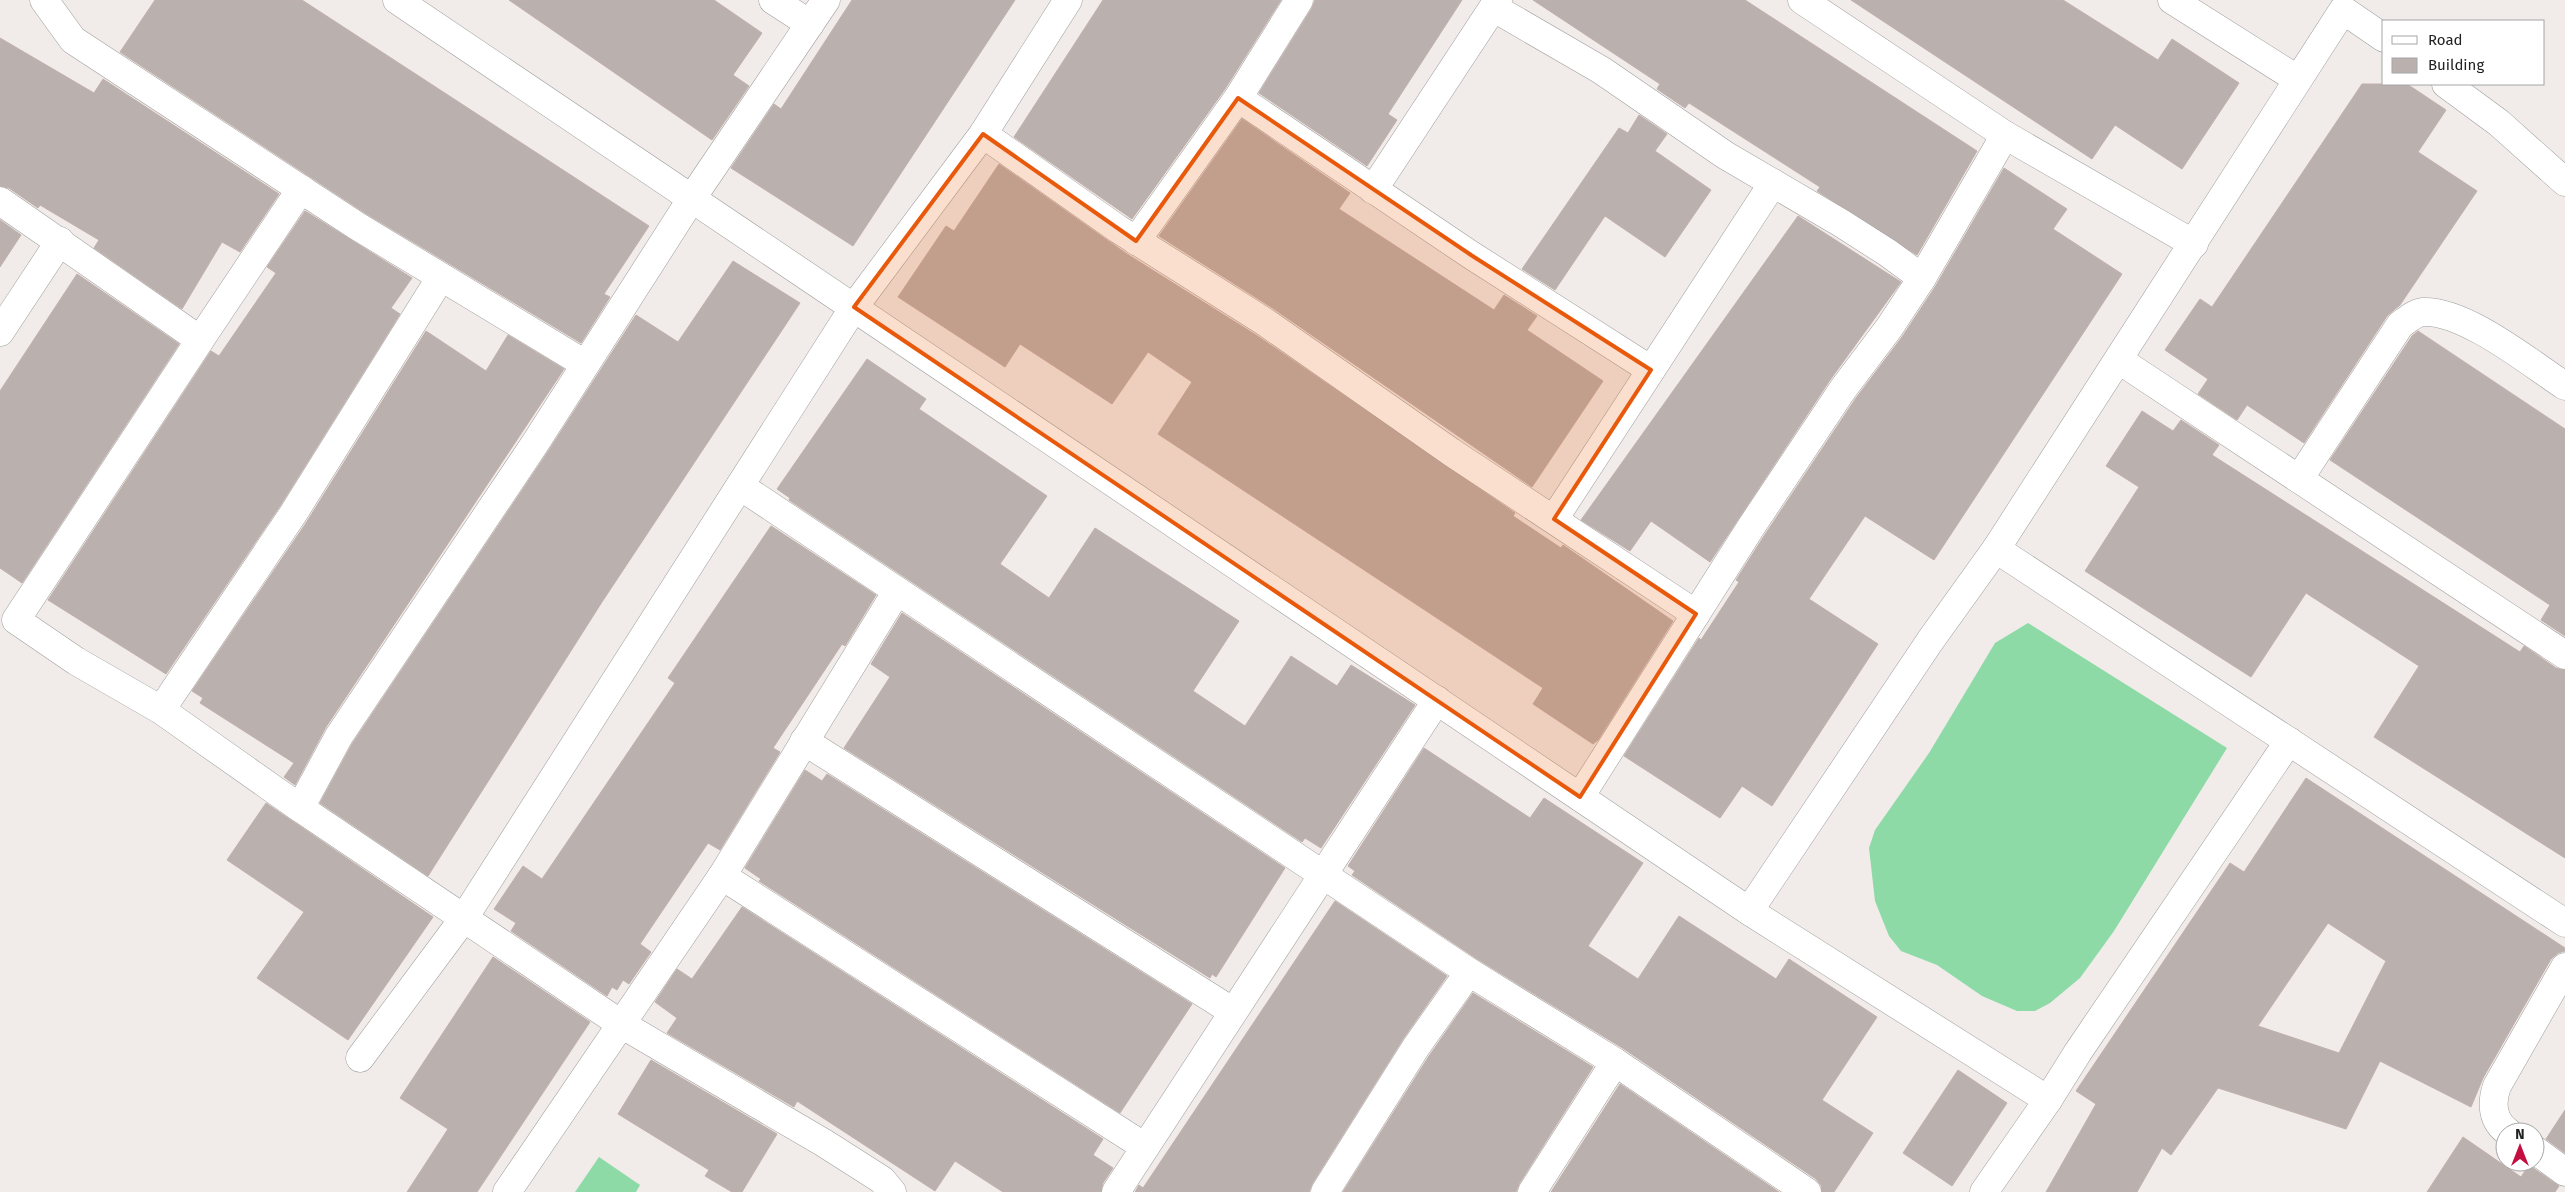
<svg xmlns="http://www.w3.org/2000/svg" width="2565" height="1192" viewBox="0 0 2565 1192" font-family="'Fira Sans',sans-serif">
	<rect width="100%" height="100%" fill="#f1ece9"/>
	<g fill="#8ddaa7">
		<path d="M2028,623L2227,748L2114,931L2080,978L2050,1003L2035,1011H2017L1982,996L1937,965L1901,951L1889,936L1875,901L1869,848L1875,830L1929,753L1995,643Z"/>
		<path d="M599,1157L640,1185L636,1192H575Z"/>
	</g>
	<g fill="#bab1ae" stroke="#c2b0ac" fill-rule="evenodd">
		<path d="M155,0H302L649,226L604,294L610,297L581,343L365,213L120,52Z"/>
		<path d="M509,0H714L762,33L733,75L749,86L712,140Z"/>
		<path d="M852,0H1015L853,246L731,168L774,104L781,109Z"/>
		<path d="M1103,0H1281L1225,89L1132,219L1014,137Z"/>
		<path d="M1315,0H1462L1388,114L1397,120L1367,166L1259,93L1312,8Z"/>
		<path d="M1533,0H1745L1977,151L1917,255L1817,191L1820,187L1689,103L1685,108L1657,89L1660,84Z"/>
		<path d="M1851,0H2063L2158,60L2172,39L2239,83L2182,169L2115,125L2092,159Z"/>
		<path d="M0,38L94,93L103,79L279,194L240,252L222,242L182,309L94,248L99,240L40,205L38,208L9,188L0,186Z"/>
		<path d="M2362,84H2407L2446,110L2418,152L2477,191L2400,305L2387,316L2304,443L2247,405L2237,420L2198,394L2208,379L2165,350L2200,299L2212,307Z"/>
		<path d="M1639,115L1667,134L1655,151L1711,190L1665,257L1605,216L1555,290L1522,269L1619,128L1628,133Z"/>
		<path d="M1242,119L1350,193L1339,209L1494,310L1504,295L1537,316L1527,330L1603,381L1532,487L1274,309L1159,236Z"/>
		<path d="M999,164L1127,254L1256,335L1515,513L1513,516L1561,548L1563,545L1673,621L1598,740L1593,744L1533,704L1543,688L1158,434L1192,382L1148,352L1112,404L1020,344L1005,367L898,297L946,226L954,231Z"/>
		<path d="M2004,168L2067,209L2053,229L2122,274L1934,560L1865,516L1809,599L1878,644L1772,806L1742,786L1720,818L1624,756L1699,638L1701,640L1739,582L1736,580L1764,536L1856,398L1902,337L1935,287Z"/>
		<path d="M305,211L412,278L391,308L400,314L280,506L166,674L48,600L211,351L219,356L276,273L267,267Z"/>
		<path d="M1798,216L1901,282L1830,380L1710,562L1651,521L1630,551L1581,520Z"/>
		<path d="M0,220L21,235L0,267Z"/>
		<path d="M733,261L800,303L602,602L428,876L320,803L352,744L549,450L636,315L678,342Z"/>
		<path d="M77,274L179,344L22,583L0,568V391Z"/>
		<path d="M426,331L486,371L508,335L564,369L326,727L295,785L284,777L294,763L200,703L203,698L192,691L306,523Z"/>
		<path d="M2418,331L2565,429V636L2541,620L2550,605L2330,460L2412,336Z"/>
		<path d="M867,359L926,399L919,409L1047,496L1000,564L1049,598L1095,528L1239,621L1193,691L1245,726L1291,656L1337,686L1351,665L1415,705L1321,848L1305,838L1302,842L789,500L790,498L777,489Z"/>
		<path d="M2142,411L2173,431L2181,420L2219,445L2212,455L2520,652L2524,646L2556,668L2565,670V858L2374,737L2419,666L2306,593L2251,677L2085,571L2139,487L2106,466Z"/>
		<path d="M771,526L876,595L845,646L842,644L773,748L780,752L720,850L708,843L640,944L651,952L629,984L623,980L617,990L612,987L607,996L511,931L516,923L494,909L523,866L542,879L675,683L668,678Z"/>
		<path d="M902,613L1285,868L1216,977L1212,974L1210,978L844,748L890,677L871,664Z"/>
		<path d="M1424,748L1530,818L1544,798L1643,863L1588,946L1638,979L1679,916L1776,979L1789,959L1877,1017L1822,1100L1873,1133L1834,1192H1822L1821,1185L1816,1179L1624,1049L1477,959L1352,875L1355,871L1348,866Z"/>
		<path d="M805,770L822,781L827,774L1192,1004L1120,1113L759,881L761,879L745,868Z"/>
		<path d="M2306,778L2565,948V951L2558,953L2551,959L2483,1078L2471,1107L2380,1061L2346,1129L2218,1088L2171,1155L2162,1148L2137,1192H2046L2096,1104L2076,1091L2230,863L2244,872ZM2328,923L2386,961L2339,1053L2258,1026Z"/>
		<path d="M266,803L433,917L348,1040L257,978L304,912L227,860Z"/>
		<path d="M1335,901L1447,976L1403,1039L1312,1184L1309,1192H1135L1139,1185L1143,1188Z"/>
		<path d="M742,907L1103,1139L1093,1155L1113,1168L1103,1183L1101,1192H1003L955,1161L935,1191L797,1101L794,1107L667,1033L677,1018L655,1002L677,969L692,979Z"/>
		<path d="M493,957L590,1022L477,1192H407L448,1129L400,1098Z"/>
		<path d="M1473,993L1593,1067L1519,1184L1516,1192H1343L1429,1056Z"/>
		<path d="M651,1060L777,1134L742,1192H732L705,1176L709,1170L618,1114Z"/>
		<path d="M1958,1070L2007,1103L1952,1186L1903,1153Z"/>
		<path d="M1620,1084L1779,1192H1551Z"/>
		<path d="M2565,1110V1153L2546,1139Z"/>
		<path d="M2463,1137L2521,1177L2529,1165L2559,1186L2555,1192H2427Z"/>
	</g>
	<g fill="none" stroke-linecap="round" stroke-linejoin="round">
		<g stroke="#9e9e9e" stroke-width="29">
			<g id="minor">
				<path d="M44,0L73,40L357,226L585,364"/>
				<path d="M397,0L1749,911L2048,1100L2078,1052L2289,741"/>
				<path d="M773,0L810,24"/>
				<path d="M826,0L692,198L536,442L339,736L300,808L621,1024L824,1143L882,1180L892,1192"/>
				<path d="M1802,0L2005,135L2194,244"/>
				<path d="M2172,0L2297,79"/>
				<path d="M1494,8L1601,70L1725,155L1841,223L1888,253L1922,278L1889,328L1843,389L1751,527L1580,797"/>
				<path d="M2446,84L2499,123L2565,182"/>
				<path d="M1238,98L1299,0"/>
				<path d="M983,134L1118,229L1265,322L1451,452L1696,614"/>
				<path d="M1373,190L1498,0"/>
				<path d="M0,201L200,340L16,620L76,661L161,710L300,808"/>
				<path d="M1136,241L1238,98L1471,255L1651,370"/>
				<path d="M1922,278L2005,135"/>
				<path d="M0,332L60,241"/>
				<path d="M200,340L301,189"/>
				<path d="M2119,360L2565,655"/>
				<path d="M2299,479L2400,325C2407,320 2414,313 2423,312C2465,310 2530,363 2565,386"/>
				<path d="M740,486L1469,972L1416,1047L1325,1192"/>
				<path d="M1554,519L1773,183"/>
				<path d="M1996,549L2565,923"/>
				<path d="M161,710L293,514L441,277"/>
				<path d="M804,741L1232,1011"/>
				<path d="M722,876L1145,1147"/>
				<path d="M1749,911L1930,641L1996,549L2343,10L2384,38"/>
				<path d="M1469,972L1615,1062L1807,1192"/>
				<path d="M360,1058L464,918L854,307L983,134L1068,0"/>
				<path d="M2508,1132C2492,1121 2491,1103 2497,1086L2565,967"/>
				<path d="M2535,1150L2565,1172"/>
				<path d="M507,1192L722,876L897,591"/>
				<path d="M1116,1192L1437,700"/>
				<path d="M1532,1192L1615,1062"/>
				<path d="M1984,1192L2048,1100"/>
			</g>
		</g>
		<use href="#minor" stroke="#fff" stroke-width="28"/>
	</g>
	<path fill="#e8590c" fill-opacity="0.2" stroke="#e8590c" stroke-width="4" stroke-linejoin="round" d="M1238,98L1471,255L1651,370L1554,519L1696,614L1580,797L854,307L983,134L1136,241Z"/>
	<rect x="2382" y="20" width="162" height="65" fill="#ffffff" stroke="#a6a6a6"/>
	<rect x="2392" y="36" width="25" height="8" fill="#ffffff" stroke="#a6a6a6"/>
	<text x="2428" y="45" font-size="15" fill="#212121">Road</text>
	<rect x="2392" y="58" width="25" height="15" fill="#bab1ae" stroke="#a6a6a6"/>
	<text x="2428" y="70" font-size="15" fill="#212121">Building</text>
	<g transform="translate(2520 1147)"><circle r="24" fill="#ffffff" stroke="#a6a6a6"/>
	<path d="M0-4L9 19L0 12L-9 19Z" fill="#c50e40"/>
	<text y="-8" font-size="14" font-weight="bold" text-anchor="middle" fill="#212121">N</text>
	</g>
</svg>
